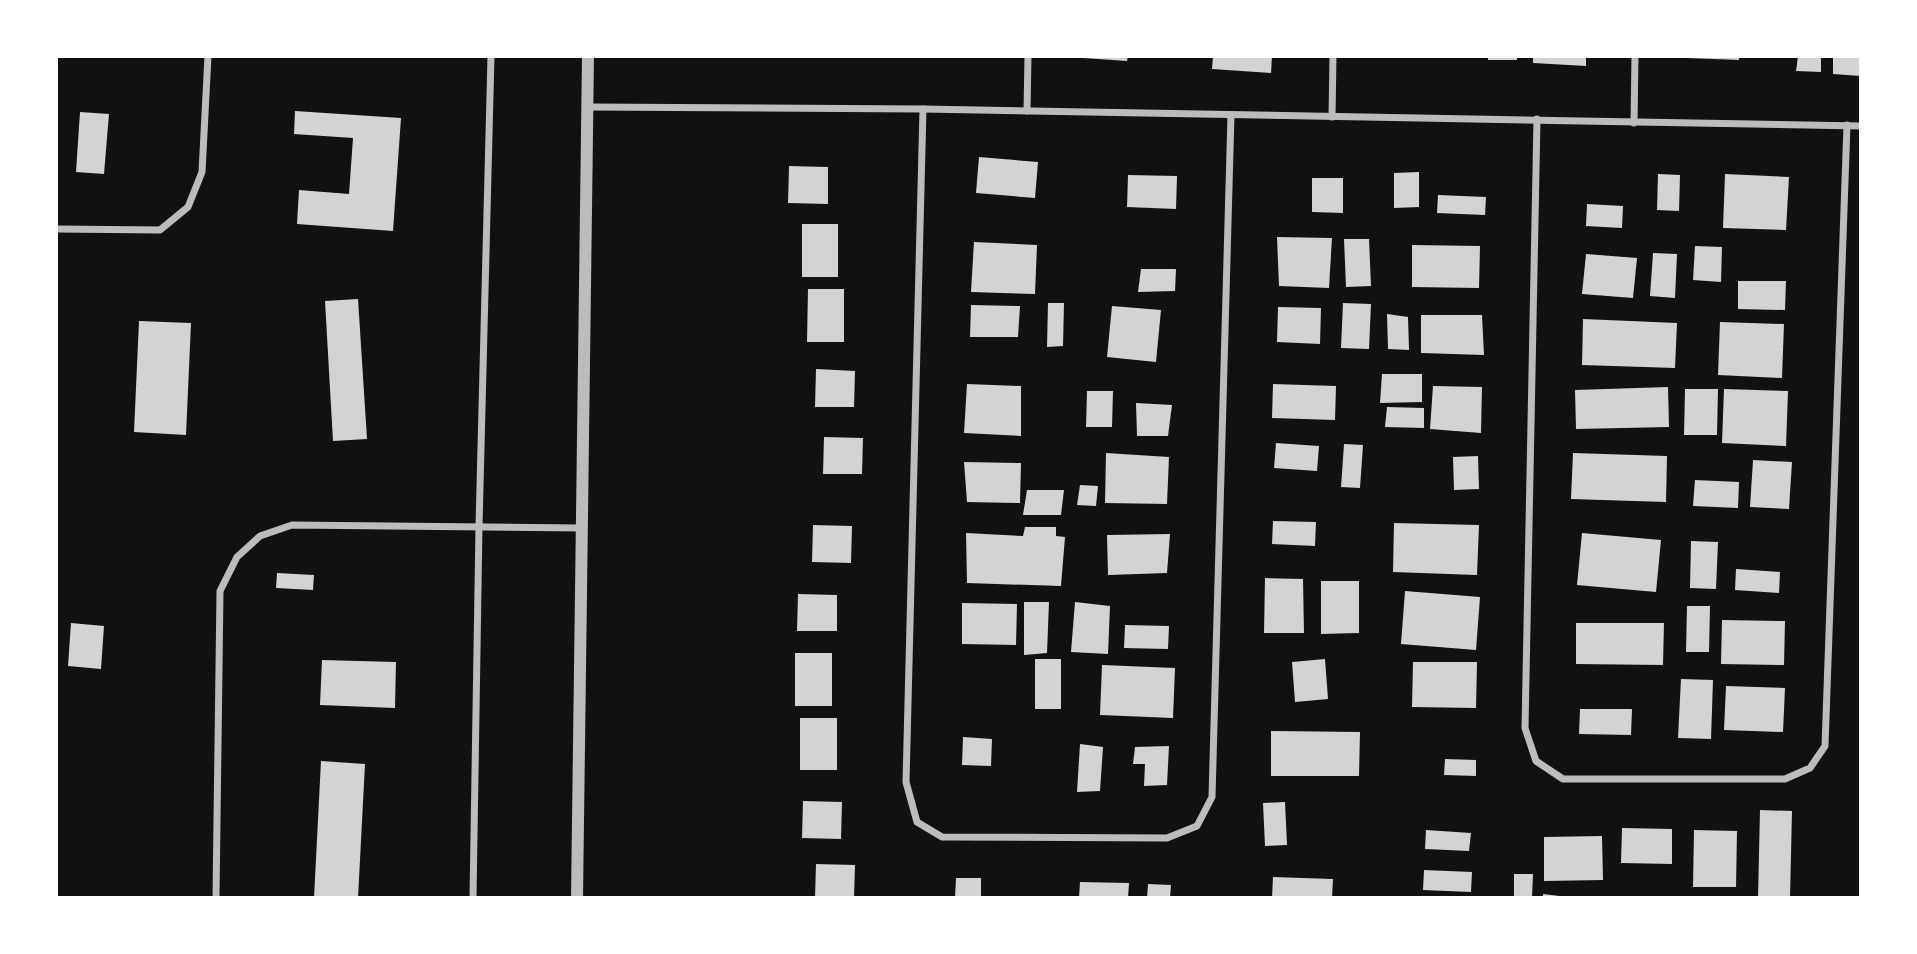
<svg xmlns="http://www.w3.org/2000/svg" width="1917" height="954" viewBox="0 0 1917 954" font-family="'IBM Plex Sans',sans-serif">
	<rect width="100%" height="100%" fill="#111"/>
	<g fill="#d3d3d3">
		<path d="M1083,56H1128L1127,61L1083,58Z"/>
		<path d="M1213,56H1272L1271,73L1212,69Z"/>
		<rect x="1488" y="56" width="29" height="4"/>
		<path d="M1533,56H1586V66L1533,63Z"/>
		<path d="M1687,56H1739V60L1687,58Z"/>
		<path d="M1798,56H1821V72L1796,71Z"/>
		<path d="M1833,56H1861V76L1833,74Z"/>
		<path d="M295,111L401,118L393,231L297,224L299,190L349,194L353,138L294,134Z"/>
		<path d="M80,112L109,114L104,174L76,172Z"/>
		<path d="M979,157L1038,162L1035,198L976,193Z"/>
		<path d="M789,166L828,167V204L788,203Z"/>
		<path d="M1419,172V207L1394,208V173Z"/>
		<path d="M1658,174L1680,175L1679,211L1657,210Z"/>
		<path d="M1725,174L1789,177L1786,230L1723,228Z"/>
		<path d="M1128,175L1177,176L1176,209L1127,207Z"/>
		<path d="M1312,178H1343V213L1312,212Z"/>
		<path d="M1438,195L1486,197L1485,215L1437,213Z"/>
		<path d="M1587,204L1623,206L1622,228L1586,226Z"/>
		<rect x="802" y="224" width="36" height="53"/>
		<path d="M1277,237L1332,238L1329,288L1279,286Z"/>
		<path d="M1344,239H1369L1371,286L1346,287Z"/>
		<path d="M974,242L1037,245L1035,294L971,292Z"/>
		<path d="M1412,245L1480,246L1479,288L1412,287Z"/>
		<path d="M1695,246L1722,247L1721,282L1693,280Z"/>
		<path d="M1653,253L1677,254L1675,298L1650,296Z"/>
		<path d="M1586,254L1637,258L1633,298L1582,294Z"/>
		<path d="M1141,269H1176L1175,291L1138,292Z"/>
		<path d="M1738,281H1786L1785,310L1738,309Z"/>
		<path d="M808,289H844V342H807Z"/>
		<path d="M358,299L367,439L333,441L325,301Z"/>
		<path d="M1048,303H1064L1063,346L1047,347Z"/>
		<path d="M1343,303L1371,304L1369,349L1341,348Z"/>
		<path d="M971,305L1020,306L1018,337H970Z"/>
		<path d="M1112,306L1161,310L1156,362L1107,357Z"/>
		<path d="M1278,307L1321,308L1320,344L1277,342Z"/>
		<path d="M1387,314L1408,317L1409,350L1388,349Z"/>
		<path d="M1421,315H1482L1484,355L1421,353Z"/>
		<path d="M1583,319L1677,323L1675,368L1582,365Z"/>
		<path d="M139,321L191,323L186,435L134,432Z"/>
		<path d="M1720,322L1784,324L1782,378L1718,375Z"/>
		<path d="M816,369L855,371L854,407H815Z"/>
		<path d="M1382,374H1422V402L1380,403Z"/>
		<path d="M967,384L1021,386V436L964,433Z"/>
		<path d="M1273,384L1336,386L1335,420L1272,418Z"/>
		<path d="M1433,386L1482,387L1481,433L1430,429Z"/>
		<path d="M1668,387L1669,427L1576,429L1575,390Z"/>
		<path d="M1685,389H1718L1717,435H1684Z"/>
		<path d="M1724,389L1788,391L1786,446L1722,443Z"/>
		<path d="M1087,391H1113L1112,427H1086Z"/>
		<path d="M1136,403L1172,405L1168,436H1137Z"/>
		<path d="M1387,407L1424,408V428L1385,427Z"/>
		<path d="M824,437L863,438L862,474H823Z"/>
		<path d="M1276,443L1319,446L1317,471L1274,468Z"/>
		<path d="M1344,444L1363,445L1360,488L1341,487Z"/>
		<path d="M1106,453L1169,457L1167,504L1105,503Z"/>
		<path d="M1573,453L1667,456L1666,502L1571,499Z"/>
		<path d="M1478,456L1479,489L1454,490L1453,457Z"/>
		<path d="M1753,460L1792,462L1789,509L1750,507Z"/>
		<path d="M964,462L1021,463L1020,503L967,502Z"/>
		<path d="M1695,480L1739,482L1738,508L1693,506Z"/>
		<path d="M1080,485L1098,486L1096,506L1077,505Z"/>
		<path d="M1027,490H1064L1061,515H1023Z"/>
		<path d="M1273,521L1316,522L1315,546L1272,544Z"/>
		<path d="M1394,523L1479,525L1477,575L1393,572Z"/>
		<path d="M813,525L852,526L851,563L812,562Z"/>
		<path d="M1025,527H1056V536L1065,537L1061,586L967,583L966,533L1023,536Z"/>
		<path d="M1582,533L1661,540L1656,592L1577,585Z"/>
		<path d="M1170,534L1167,573L1108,575L1107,535Z"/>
		<path d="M1691,541L1718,542L1716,589L1690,588Z"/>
		<path d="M1736,569L1780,572L1779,593L1735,590Z"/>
		<path d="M277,573L314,575L313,590L276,588Z"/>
		<path d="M1265,578L1303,579L1304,633H1264Z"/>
		<path d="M1321,581H1359V633L1321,634Z"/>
		<path d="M1405,591L1480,597L1476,650L1401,644Z"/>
		<path d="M798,594L837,595V631H797Z"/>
		<path d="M1024,602H1049L1047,653L1024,655Z"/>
		<path d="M1075,602L1110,606L1108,654L1071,652Z"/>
		<path d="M962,603L1017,604L1016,645L962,644Z"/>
		<path d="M1687,606H1710L1709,652H1686Z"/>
		<path d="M1722,620L1785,621L1784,665L1721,664Z"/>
		<path d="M71,623L104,626L101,669L68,666Z"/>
		<path d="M1576,623H1664L1663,665L1576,664Z"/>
		<path d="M1125,625L1169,626L1168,649L1124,648Z"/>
		<rect x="795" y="653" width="37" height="53"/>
		<rect x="1035" y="659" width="26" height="50"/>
		<path d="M1325,659L1328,699L1295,702L1292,662Z"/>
		<path d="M322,660L396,662L395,708L320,705Z"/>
		<path d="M1413,662H1477L1476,708L1412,707Z"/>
		<path d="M1102,665L1175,668L1173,718L1100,715Z"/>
		<path d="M1681,679L1713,680L1711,739L1678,738Z"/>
		<path d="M1726,686L1785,688L1783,732L1724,730Z"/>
		<path d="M1580,709H1632L1631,735L1579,734Z"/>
		<rect x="800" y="718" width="37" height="52"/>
		<path d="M1271,731L1360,732L1359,776H1271Z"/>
		<path d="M963,737L992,739L991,766L962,765Z"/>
		<path d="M1080,744L1103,747L1100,791L1077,792Z"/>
		<path d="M1169,746L1167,785L1144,786L1145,764H1133L1135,747Z"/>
		<path d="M1445,759L1476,760V776L1444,775Z"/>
		<path d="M321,761L365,764L358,898H314Z"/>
		<path d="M803,801L842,802L841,839L802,838Z"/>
		<path d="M1285,802L1287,845L1265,846L1263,803Z"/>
		<path d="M1760,810L1792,811L1790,898H1758Z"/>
		<path d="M1622,828L1672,829V864L1621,863Z"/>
		<path d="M1426,830L1471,833L1469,851L1425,849Z"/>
		<path d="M1694,830L1737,831L1736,887H1693Z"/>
		<path d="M1602,836L1603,880L1544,881V837Z"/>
		<path d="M816,864L855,865L854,898H815Z"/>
		<path d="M1424,870L1472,872L1471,892L1423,890Z"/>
		<path d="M1514,874H1533L1532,898H1514Z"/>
		<path d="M1273,877L1333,879L1332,898H1272Z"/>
		<path d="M956,878H981V898H955Z"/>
		<path d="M1080,882L1129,883L1128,898H1079Z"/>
		<path d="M1148,884L1171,885L1170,898H1147Z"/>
		<path d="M1543,894L1560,896V898H1543Z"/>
	</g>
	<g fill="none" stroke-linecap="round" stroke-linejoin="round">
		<g stroke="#bcbcbc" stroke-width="7">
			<path d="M587,107L923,109L1861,126"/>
			<path d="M923,109L906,782L917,822L942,837L1167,838L1197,826L1212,797L1231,115"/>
			<path d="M1027,111L1028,56"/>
			<path d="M1332,117L1333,56"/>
			<path d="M1537,119L1525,728L1536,761L1563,779H1785L1810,768L1825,746L1847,125"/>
			<path d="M1634,123L1635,56"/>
			<path d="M56,229L160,230L188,207L202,172L208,56"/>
			<path d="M216,898L220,591L237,557L260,536L292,525L582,528"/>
			<path d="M473,898L479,526L491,56"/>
		</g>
		<path stroke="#bcbcbc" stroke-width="12" d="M577,898L588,56"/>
	</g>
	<rect width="1917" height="954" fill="none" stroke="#ffffff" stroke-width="116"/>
</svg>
